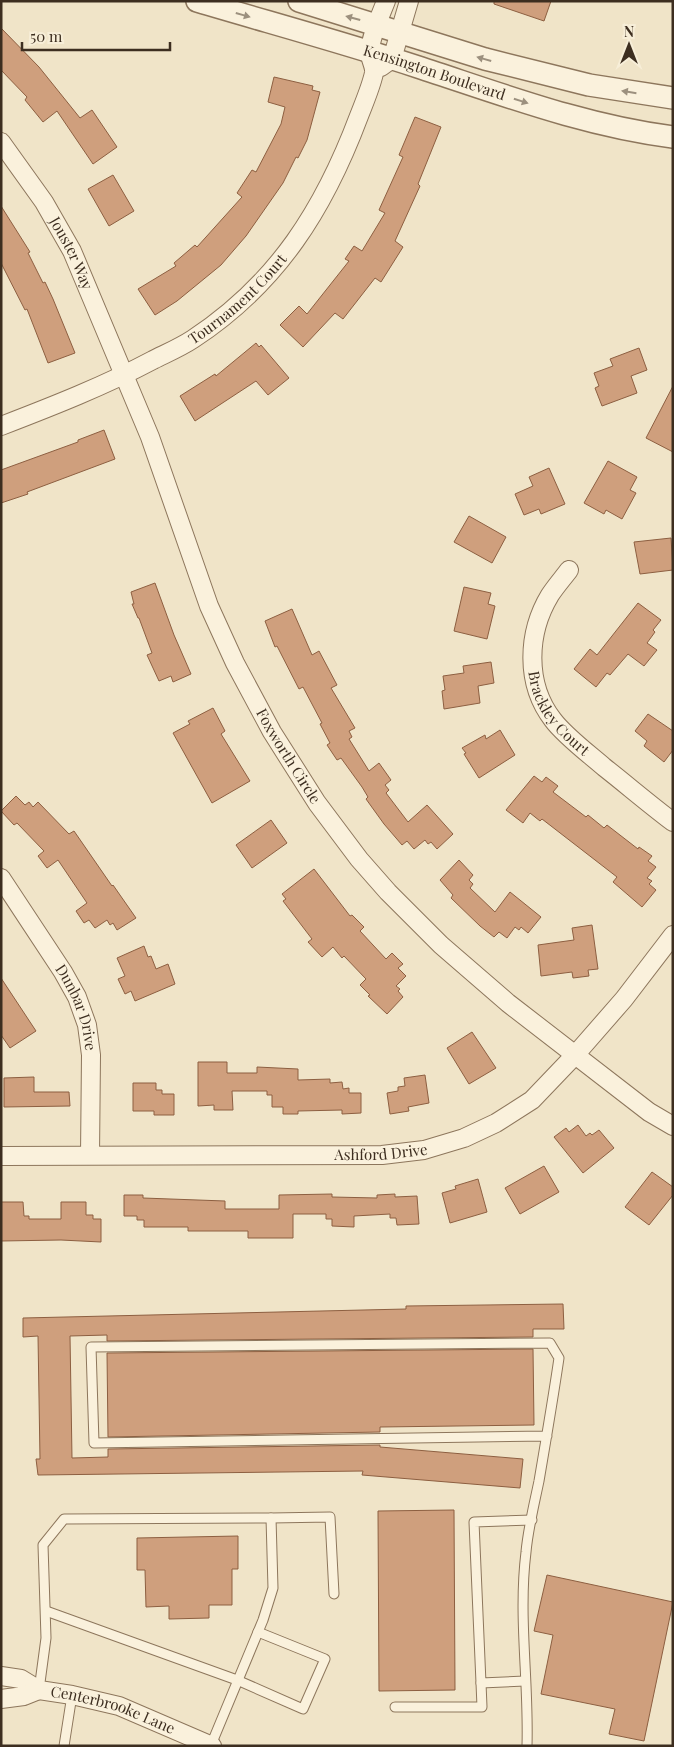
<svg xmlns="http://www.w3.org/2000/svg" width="674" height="1747" viewBox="0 0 674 1747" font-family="'Playfair Display',serif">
	<rect width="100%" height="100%" fill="#f0e4c8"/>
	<g fill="#cf9f7d" stroke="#8d5f41">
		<path d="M494,1H551L544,21L494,4Z"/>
		<path d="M1,28L39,67L80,118L92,110L117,147L93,164L57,111L43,122L25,100L27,97L1,70Z"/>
		<path d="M274,77L313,86L312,90L320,92L307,140L298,158L296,157L283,183L246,236L221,265L177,301L155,315L138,289L176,266L174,263L195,245L197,247L242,197L237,193L252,170L256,172L281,124L285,107L268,102Z"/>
		<path d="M415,117L441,127L418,184L420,186L395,241L403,247L381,282L375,278L343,319L335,313L303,347L280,325L299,306L307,314L349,261L345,259L354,246L362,251L385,213L379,210L403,157L399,155Z"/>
		<path d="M113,175L134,211L109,226L88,189Z"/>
		<path d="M1,206L30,252L28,253L43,283L45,282L53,299L75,353L48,363L27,309L25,310L1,263Z"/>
		<path d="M256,343L259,347L261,345L289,378L268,395L256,381L195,421L180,396L215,374L216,376Z"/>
		<path d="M639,348L647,370L631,376L637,393L602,406L595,388L599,386L594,373L613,366L610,359Z"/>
		<path d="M673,386V452L646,438Z"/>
		<path d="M104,430L115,459L27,492L28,494L1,503V470L78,442V440Z"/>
		<path d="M608,461L637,477L630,490L636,493L622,519L606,510L604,514L584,503Z"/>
		<path d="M549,468L565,504L541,514L539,509L524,515L515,494L533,486L529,477Z"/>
		<path d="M469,516L506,537L492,563L454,542Z"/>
		<path d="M671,538L673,570L640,574L634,542Z"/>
		<path d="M155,583L174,635L191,674L173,682L171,676L159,681L147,655L152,653L139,618H138L132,604H134L131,592Z"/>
		<path d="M464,587L491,593L488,604L495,606L487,639L454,631Z"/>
		<path d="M638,603L661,620L653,630L655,632L647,643L657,650L644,666L628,654L610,675L607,673L596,687L574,669L590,649L597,655Z"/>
		<path d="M292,609L312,655L319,651L337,685L331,688L355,728L349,731L352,737L349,739L369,771L379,763L391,780L385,785L389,790L386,793L408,822L427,805L453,834L437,849L431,842L428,844L425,840L414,849L407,841L402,845L384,824L366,799L368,797L362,787L341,758L337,760L327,745L330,743L320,724L322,723L303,687L299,689L277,646L275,647L265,621Z"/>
		<path d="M491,662L494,683L478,686L480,703L444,709L442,691L445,690L443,676L464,673L463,666Z"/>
		<path d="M213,708L225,731L221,734L250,781L212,803L173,733L190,724L188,721Z"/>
		<path d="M648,714L673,731V750L664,762L644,746L647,741L635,731Z"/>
		<path d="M500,730L515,755L479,778L464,754L466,753L462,748L485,735L486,739Z"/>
		<path d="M534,776L542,782L546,777L558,786L553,792L586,817L588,815L604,828L607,825L638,849L639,847L652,856L648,861L656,867L647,878L652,881L649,884L656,890L642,907L613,882L617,877L542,819L540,821L530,813L523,823L506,810Z"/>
		<path d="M16,796L25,805L29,802L33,807L38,802L69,834L74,831L112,886L113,885L136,918L117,930L113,923L110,925L107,920L95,928L89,920L84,923L76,911L87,903L58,860L47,868L38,856L44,851L17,823L14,825L1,811Z"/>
		<path d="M271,820L287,843L252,868L236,845Z"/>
		<path d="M459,860L473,875L469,880L473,884L470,888L495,912L510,892L541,917L528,933L521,927L519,930L515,927L507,938L499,932L494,937L480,926L451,898L453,895L440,880Z"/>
		<path d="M314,869L350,916L352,915L364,927L360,931L386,959L392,953L403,964L398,968L406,976L396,986L400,989L398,991L403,997L387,1014L368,996L370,995L360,985L366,979L344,956L342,958L333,947L322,957L308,942L312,939L283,901L286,899L282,894Z"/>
		<path d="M592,925L598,969L588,970L589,976L573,978L572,972L541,976L538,945L574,940L572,928Z"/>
		<path d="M144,946L148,957L151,956L156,969L168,964L175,984L135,1001L131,991L125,994L118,979L125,976L117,958Z"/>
		<path d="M1,978L36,1031L10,1048L1,1035Z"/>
		<path d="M472,1032L496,1068L469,1084L447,1048Z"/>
		<path d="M198,1062H227V1073H257V1067L298,1069V1080L330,1079V1083L342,1082L343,1089L349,1088V1093H361V1113L342,1114V1110L298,1111V1114H283V1107H272V1095H267V1091H232L233,1110H214V1105L198,1106Z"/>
		<path d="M425,1075L429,1103L408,1107L409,1111L390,1114L387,1093L398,1091V1087L405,1086L404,1078Z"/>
		<path d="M34,1077V1092H69L70,1106L4,1107V1078Z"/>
		<path d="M133,1083H156V1090H162V1094H174V1115H154V1111H133Z"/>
		<path d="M578,1125L586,1136L590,1133L592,1135L599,1130L614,1148L583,1173L554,1137L566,1128L569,1132Z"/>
		<path d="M544,1166L559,1192L520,1214L505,1188Z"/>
		<path d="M652,1172L673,1187V1195L649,1225L625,1207Z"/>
		<path d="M478,1179L487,1212L450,1223L442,1193L456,1189L455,1186Z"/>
		<path d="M332,1194V1197L377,1198V1195L395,1194V1197L417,1196L419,1224L397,1225L396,1218H390V1214L354,1216V1227L332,1226V1219H326V1214H293V1238H248V1231H188V1227H144V1220H137V1216H124V1195H143V1198L225,1201V1209H279V1195Z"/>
		<path d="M1,1202H23L24,1216H29V1219H61V1202H86V1215H93V1219H101V1242L61,1240L1,1241Z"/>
		<path d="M563,1304L564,1329H533V1337L107,1341V1335L70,1336L72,1458L108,1457V1449L380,1445V1447L523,1459L520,1488L362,1475L363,1471L38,1475L36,1459H40L38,1336L23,1337V1318L406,1309V1306Z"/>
		<path d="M533,1349L534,1425L380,1427V1432L108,1437L107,1353Z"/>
		<path d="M454,1510L455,1690L379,1691L378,1511Z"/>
		<path d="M238,1536V1569H232V1605H209V1618L169,1619V1606L146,1607L145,1570H137V1538Z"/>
		<path d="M547,1575L673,1602L644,1741L609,1734L615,1709L541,1694L553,1635L534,1631Z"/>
	</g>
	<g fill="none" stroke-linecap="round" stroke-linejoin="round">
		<g stroke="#8d765c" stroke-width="11">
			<g id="service">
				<path d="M271,1518L330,1517L334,1594"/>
				<path d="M46,1611L237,1680L303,1709L325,1659L258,1632"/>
				<path d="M525,1681L481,1683L474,1522L532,1520"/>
				<path d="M39,1690L46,1638L43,1545L64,1519L271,1518L273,1588L263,1620L211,1745"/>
				<path d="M395,1707H482L481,1683"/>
				<path d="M64,1746L72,1695"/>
				<path d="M527,1746C529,1681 518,1617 526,1552C528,1529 534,1505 539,1481C546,1440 553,1399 559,1358L550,1343L91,1347L94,1443L547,1436"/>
			</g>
		</g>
		<g stroke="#8d765c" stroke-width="20">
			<g id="minor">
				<path d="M381,67L392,59L409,1"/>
				<path id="s1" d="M1,142L44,202L72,251L150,437L209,606L235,663L272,732L317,803L359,859L388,892L441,945L508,1003L649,1112L673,1126"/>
				<path id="s2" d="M1,426C53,406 104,386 153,360C167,353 181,347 193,339C278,283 324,209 359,116C364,103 371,87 374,73C375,66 369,58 370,51C370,38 381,14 386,1"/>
				<path id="s3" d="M569,570C563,578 556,586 550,595C527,633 525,684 553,720C565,736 589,754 604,767C627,785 649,804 673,822"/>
				<path id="s4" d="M1,878L63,972L77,997L87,1025L91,1055L90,1155"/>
				<path id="s5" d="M1,1156L382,1155L424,1150L464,1138L496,1123L532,1100L576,1054L624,999L673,935"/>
				<path id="s6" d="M1,1676L21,1679L39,1690L72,1695L119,1706L212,1746"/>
				<path d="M1,1699L24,1696L39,1690"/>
			</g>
		</g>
		<g stroke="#8d765c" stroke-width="24">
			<g id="tertiary">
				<path id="s7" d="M197,1C271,23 345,43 418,67C501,94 585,126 673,137"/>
				<path d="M299,1L485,59L589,85L673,98"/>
			</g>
		</g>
		<use href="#service" stroke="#faf1dc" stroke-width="9"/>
		<use href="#minor" stroke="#faf1dc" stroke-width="18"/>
		<use href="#tertiary" stroke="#faf1dc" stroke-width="21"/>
	</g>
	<defs><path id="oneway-solid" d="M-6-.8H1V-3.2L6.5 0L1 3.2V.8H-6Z" transform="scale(1.25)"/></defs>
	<g fill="#9c907e">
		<use href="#oneway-solid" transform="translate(243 15) rotate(16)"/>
		<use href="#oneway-solid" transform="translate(353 18) rotate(-165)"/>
		<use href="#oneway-solid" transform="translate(484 59) rotate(-164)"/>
		<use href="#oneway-solid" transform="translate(629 92) rotate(-171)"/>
		<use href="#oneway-solid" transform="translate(521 101) rotate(18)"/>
	</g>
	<g text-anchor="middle" stroke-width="4" stroke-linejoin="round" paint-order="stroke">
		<g font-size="15" fill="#3d2e20" stroke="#f7eed8">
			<text dy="5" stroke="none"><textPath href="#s7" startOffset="248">Kensington Boulevard</textPath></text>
			<text dy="5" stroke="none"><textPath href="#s1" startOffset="132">Jouster Way</textPath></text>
			<text dy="5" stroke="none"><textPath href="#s2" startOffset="271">Tournament Court</textPath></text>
			<text dy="5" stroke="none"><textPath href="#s3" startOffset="161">Brackley Court</textPath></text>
			<text dy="5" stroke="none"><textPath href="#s1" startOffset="681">Foxworth Circle</textPath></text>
			<text dy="5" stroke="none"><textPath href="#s4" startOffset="151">Dunbar Drive</textPath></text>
			<text dy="5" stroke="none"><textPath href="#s5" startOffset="380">Ashford Drive</textPath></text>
			<text dy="5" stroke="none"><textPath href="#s6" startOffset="118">Centerbrooke Lane</textPath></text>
		</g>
	</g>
	<rect width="674" height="1747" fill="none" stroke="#3d2e20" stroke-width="5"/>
	<g transform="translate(629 45)" stroke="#f7eed8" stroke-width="4" paint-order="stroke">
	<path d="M0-4L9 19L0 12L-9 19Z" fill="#3d2e20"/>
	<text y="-8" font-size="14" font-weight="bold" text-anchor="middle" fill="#3d2e20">N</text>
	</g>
	<path d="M22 42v8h148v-8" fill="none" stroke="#3d2e20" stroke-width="2.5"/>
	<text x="30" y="42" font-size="15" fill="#3d2e20" stroke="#f7eed8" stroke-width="4" paint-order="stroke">50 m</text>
</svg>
